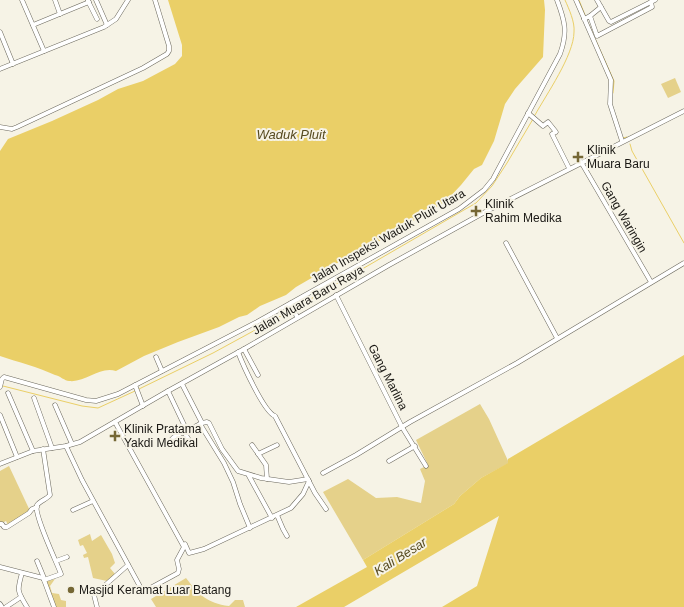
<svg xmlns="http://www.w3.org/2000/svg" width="684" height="607" viewBox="0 0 684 607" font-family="Arial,sans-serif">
	<rect width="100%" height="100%" fill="#f6f3e6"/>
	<g fill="#e5d18a">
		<path d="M675,78L681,92L668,98L661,84Z"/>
		<path d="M480,404L489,419L509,463L481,478L460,496L454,504L363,560L323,492L348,479L376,498L397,497L421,503L425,481L420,469L428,465L416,440Z"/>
		<path d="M9,466L31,513L9,527L6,521L0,524V471Z"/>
		<path d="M90,534L92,541L101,535L112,554L115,563L110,568L115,574L107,581L93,578L88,557L84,558L83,555L87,553L83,545L80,546L78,540Z"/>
		<path d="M186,578C199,595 207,603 229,606L235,600H243L245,607H156L151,599Z"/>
		<path d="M55,579L50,586L52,593L59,594L61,600L66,601V607H55L45,582Z"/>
	</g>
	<g fill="#eacf67">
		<path d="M168,0H544L545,10L543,57L515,89L505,104L494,141L482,165L474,169L461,185L445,202L435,208L427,216L406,223L394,232L390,236L353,254L296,287L286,295L260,306L247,315L239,317L219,327L178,342L144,356L116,371C99,366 86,383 69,381C65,381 60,376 55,375C38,367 18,362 0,356V151L8,139L52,121L98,100L118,89L143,81L175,64L182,56V45Z"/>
		<path d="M684,355V607H442L477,586L499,516L344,607H296L367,567L363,560L454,504L460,496L481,478L508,463V459Z"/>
	</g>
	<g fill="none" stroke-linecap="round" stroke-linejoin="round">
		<g stroke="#eacf67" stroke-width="1">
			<path d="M579,0L585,15"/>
			<path d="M588,23L614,81L613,93"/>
			<path d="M535,115C546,95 574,55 574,32C575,22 569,9 565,0"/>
			<path d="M623,138L627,137"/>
			<path d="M630,144L632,151L684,243"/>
			<path d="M295,308L476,203L492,186L507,163L533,119"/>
			<path d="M3,386L82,406L98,408L135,391"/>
			<path d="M139,389L213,353L292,310"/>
		</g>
		<g stroke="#6c695e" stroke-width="5">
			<g id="minor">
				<path d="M22,0L44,51"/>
				<path d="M55,0L60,14"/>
				<path d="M96,0L107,25"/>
				<path d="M576,0L611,80L610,104L622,141"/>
				<path d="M597,0L609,21L611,22L655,0"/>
				<path d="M88,1L97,19"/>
				<path d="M590,16L601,7"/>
				<path d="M584,19L590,16L597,36L652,7L651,2"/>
				<path d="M33,25L89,2"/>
				<path d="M0,32L13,64"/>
				<path d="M0,69L104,27L116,19L128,0"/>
				<path d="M528,113L543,126L548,122L556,132L552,134L569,168"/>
				<path d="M0,127L12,129L17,127L143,68L167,54L169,51V46L155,0"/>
				<path d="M581,162L651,282"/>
				<path d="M506,243L557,338"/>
				<path d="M336,295L402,427L426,466"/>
				<path d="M291,303L297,317"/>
				<path d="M244,349L258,375"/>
				<path d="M238,352C243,365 264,412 275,416L315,493L326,509"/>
				<path d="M156,357L162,371"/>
				<path d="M182,384L202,423"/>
				<path d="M135,385L143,406"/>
				<path d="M0,387L2,379L4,377L86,400L96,401L118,394L257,322L459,209L484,190L493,179L560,54C568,32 565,21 557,0"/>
				<path d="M168,391L187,431"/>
				<path d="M8,393L33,451"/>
				<path d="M34,398L52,448"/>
				<path d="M55,405L72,444"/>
				<path d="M0,415L17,457"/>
				<path d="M200,424L224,463L233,482L240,504L250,528"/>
				<path d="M184,432L191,443"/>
				<path d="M171,440L174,437L202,423L207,422L209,423L222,449L238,471L261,478L289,482L308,479"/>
				<path d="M252,445L266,465L267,479"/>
				<path d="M66,446L82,480L143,592L178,573L179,569L177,560L184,547L115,422"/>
				<path d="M258,454L277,445"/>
				<path d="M389,461L415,446"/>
				<path d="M0,464L33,451L66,446L80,442L168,391L244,349L389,265L485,212L684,111"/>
				<path d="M323,473L356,455L410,422L517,363L684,263"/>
				<path d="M249,476L272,518"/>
				<path d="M73,510L93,501"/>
				<path d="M277,515L283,529L287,536"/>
				<path d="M0,524H2L4,527H7L29,513L32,509L37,507"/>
				<path d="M185,544L189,553L193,552L204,549L291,508L303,494L309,481"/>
				<path d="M37,561L44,578"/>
				<path d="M56,561L67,557"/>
				<path d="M0,567L43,578L44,580L61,574C57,563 33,513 37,505C40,501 47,499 50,495L43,449"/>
				<path d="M22,573C17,590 17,591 27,607"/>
				<path d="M44,580L54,607"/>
				<path d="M0,604L2,607"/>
				<path d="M6,607L21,597"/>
				<path d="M97,607L94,595L128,565"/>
			</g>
		</g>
		<use href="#minor" stroke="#fff" stroke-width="4"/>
	</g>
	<g fill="#756735" stroke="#f6f3e6" stroke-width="1.5">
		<path d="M576 151h4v4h4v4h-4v4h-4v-4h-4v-4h4z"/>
		<path d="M474 205h4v4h4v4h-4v4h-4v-4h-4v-4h4z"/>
		<path d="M113 430h4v4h4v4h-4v4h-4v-4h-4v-4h4z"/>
		<circle cx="71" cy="590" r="4"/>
	</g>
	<g text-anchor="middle" stroke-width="4" stroke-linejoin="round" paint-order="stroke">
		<g font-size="12" fill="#1a1814" stroke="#f6f3e6" text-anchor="start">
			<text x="587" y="154">Klinik<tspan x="587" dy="14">Muara Baru</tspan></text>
			<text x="485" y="208">Klinik<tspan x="485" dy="14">Rahim Medika</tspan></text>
			<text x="124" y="433">Klinik Pratama<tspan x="124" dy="14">Yakdi Medikal</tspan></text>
			<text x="79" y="594">Masjid Keramat Luar Batang</text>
		</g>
		<g font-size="12" fill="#1a1814" stroke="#f6f3e6">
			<text transform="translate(624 217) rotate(60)" y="4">Gang Waringin</text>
			<text transform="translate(388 236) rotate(-30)" y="4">Jalan Inspeksi Waduk Pluit Utara</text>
			<text transform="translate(308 300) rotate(-30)" y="4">Jalan Muara Baru Raya</text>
			<text transform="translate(388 377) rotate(63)" y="4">Gang Marlina</text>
		</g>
		<g font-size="13" font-style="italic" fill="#574b20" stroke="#f6f3e6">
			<text x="291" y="139">Waduk Pluit</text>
			<text transform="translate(400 556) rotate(-32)" y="5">Kali Besar</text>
		</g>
	</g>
</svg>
